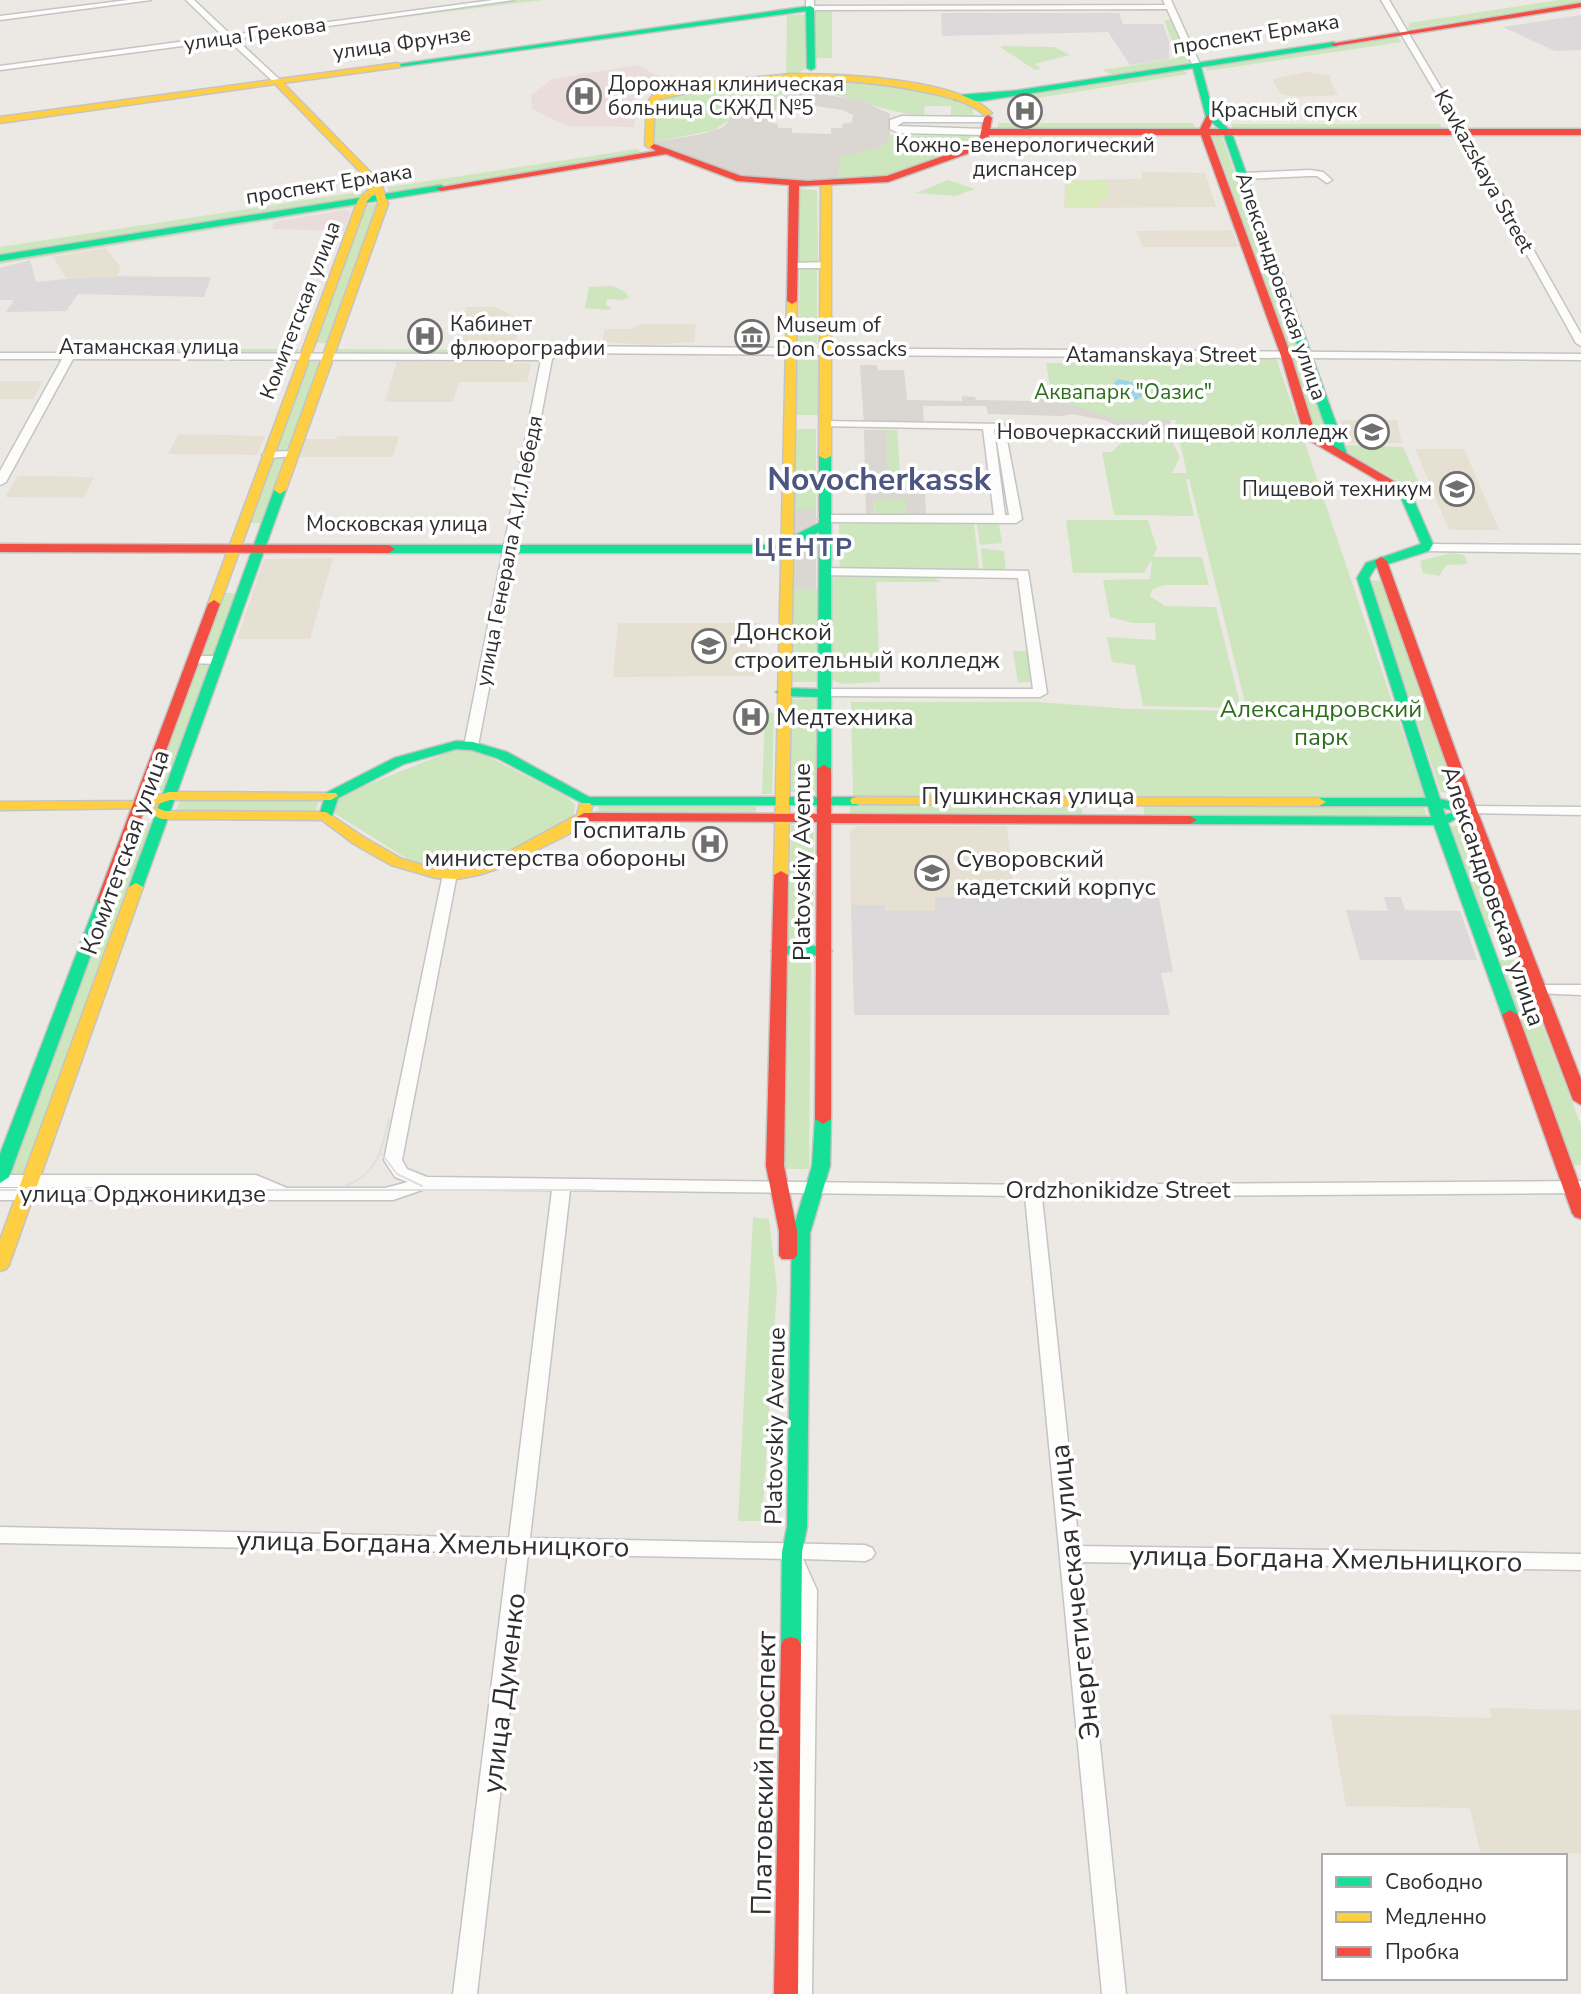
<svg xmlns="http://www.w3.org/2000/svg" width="1581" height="1994" viewBox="0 0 1581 1994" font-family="'Nunito Sans',sans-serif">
	<rect width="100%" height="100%" fill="#ece8e4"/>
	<g fill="#dcd9db">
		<path d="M941,13H1119L1123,24H1163L1169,41V59L1130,65L1108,32L942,36Z"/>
		<path d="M1581,15V50L1555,51L1503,27Z"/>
		<path d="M30,260L36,282L96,276L211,277L204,297L78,294L66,311L6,312L14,300H0V268Z"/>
		<path d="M935,897L1159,898L1173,972L1161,973L1170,1015H854L851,905H885V911H935Z"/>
		<path d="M1384,897H1401L1405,910L1460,911L1477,960H1360L1346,910L1388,911Z"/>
	</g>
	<g fill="#e6e0d3">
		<path d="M1306,72L1331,75L1330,81L1338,95L1298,97L1281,94L1272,79Z"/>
		<path d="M1141,172L1205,173L1216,207L1064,208L1065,180L1142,179Z"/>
		<path d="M1232,230L1238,247H1143L1136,231Z"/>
		<path d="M106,248L121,268L117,277L67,279L53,257Z"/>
		<path d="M466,307H496L521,320L515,344H455Z"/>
		<path d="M641,324H696L694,342L650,345L602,342L605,329H632Z"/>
		<path d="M397,361L526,363L531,364L527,382H459L453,402H385Z"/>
		<path d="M0,381H43L33,399H0Z"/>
		<path d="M1340,420H1397L1402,443H1347Z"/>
		<path d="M178,434L265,436L257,455L168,454Z"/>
		<path d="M338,436H399L393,457H299L305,439H336Z"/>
		<path d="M1415,449H1464L1499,530H1449Z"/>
		<path d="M18,476L94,477L83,498L5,497Z"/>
		<path d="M333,558L310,639H237L264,559Z"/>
		<path d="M618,623H760L759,676L613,677Z"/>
		<path d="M858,826H1007L1015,897H935V911H885V905H851L850,832Z"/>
		<path d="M1490,1708L1581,1710V1853L1480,1852L1470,1808L1346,1806L1330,1714L1491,1718Z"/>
	</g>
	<g fill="#e9dcdb">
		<path d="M638,65L658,76H680L694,83L636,95L634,127L567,126L532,109L531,96L552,79Z"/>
		<path d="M345,210L351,212L344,231L272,229L274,222Z"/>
	</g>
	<g fill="#cee6be">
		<path d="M517,0H543L235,38L239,37Z"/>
		<path d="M1559,0H1581V2L1408,29L1409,23Z"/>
		<path d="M832,8V58H815L813,9Z"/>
		<path d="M787,15H806L805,69L798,73H786Z"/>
		<path d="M1164,20H1172L1191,62L1113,75L1102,70L1178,58Z"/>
		<path d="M1397,37L1402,42L1206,71L1208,65Z"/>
		<path d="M1003,46L1054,47L1070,55L1035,64L1041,69L1035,70L1000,47Z"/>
		<path d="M1181,69L1188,74L1019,101L1024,94Z"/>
		<path d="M792,79L788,95L757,102L714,130L654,142L657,99L743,80Z"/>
		<path d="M836,80L886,83L971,104L974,116H951V106H925L924,115C892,115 865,100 833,95Z"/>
		<path d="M998,123H1193L1195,129H998Z"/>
		<path d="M1231,124H1440L1443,130L1233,129Z"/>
		<path d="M1221,134L1265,260H1257L1212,135Z"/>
		<path d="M890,135L975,136L973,145L877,179L837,181L839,157L880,148Z"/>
		<path d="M637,149L644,154L389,195L388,187Z"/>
		<path d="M948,180L975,189L956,196L916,193Z"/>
		<path d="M799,189L817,190L818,262H798Z"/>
		<path d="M365,191L360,201L0,257V247Z"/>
		<path d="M380,203L329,343H312L366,205Z"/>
		<path d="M356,205L354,207L0,264V261Z"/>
		<path d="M800,268H817V344H798Z"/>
		<path d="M1261,270H1269L1298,349H1288Z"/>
		<path d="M613,286L625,292L629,297L622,300L607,299L606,305L612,308L609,310L585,308L589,287Z"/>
		<path d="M78,349H299L298,352H76Z"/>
		<path d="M337,349L534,350L533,355L335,354Z"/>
		<path d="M1169,358H1276L1425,798L853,796L851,702H1038L1129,709L1247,711L1189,479H1186L1194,516L1114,515L1102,452H1112L1128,436H1169L1180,457L1172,473H1187L1175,422L1178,420H1119L1052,400L1046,363H1166Z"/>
		<path d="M1291,358H1302L1328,439L1316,438Z"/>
		<path d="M308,360H321L288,453H273Z"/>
		<path d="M797,360H819L818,415H794Z"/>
		<path d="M795,429H816V509H794Z"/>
		<path d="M886,430H897L901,487H889Z"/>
		<path d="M1346,445L1403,447L1420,485L1409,487L1345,452Z"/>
		<path d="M272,456H286L261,523H248Z"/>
		<path d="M874,500H905L906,516H875Z"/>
		<path d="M1066,520H1148L1157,549L1153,557H1202L1209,585H1164L1153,589L1150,596L1165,606L1216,607L1241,708L1143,706L1135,665L1112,662L1107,637L1156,640L1155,623H1132L1110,617L1103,580L1150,579L1152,559L1144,573H1073Z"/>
		<path d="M839,524H974L979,569L840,568Z"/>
		<path d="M977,524H999L1002,543L980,545Z"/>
		<path d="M981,548L1004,551L1006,570H983Z"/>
		<path d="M1451,553L1464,555L1468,564L1446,565L1439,576L1423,573L1420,561Z"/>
		<path d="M831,575H928L942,582H876L880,682L842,684L832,680Z"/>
		<path d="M1381,580L1456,793L1441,792L1369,581Z"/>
		<path d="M791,589H819L820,682H791Z"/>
		<path d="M222,593H238L215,658H199Z"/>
		<path d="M1013,651H1028L1031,682L1018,683Z"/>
		<path d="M196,664H212L167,791H150Z"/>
		<path d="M787,699H821L822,792H786Z"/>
		<path d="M765,712L774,713L772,794H762Z"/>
		<path d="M456,749L479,752L567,797L575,805L574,815L568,821L474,868L417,865L334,813L339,798L347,793Z"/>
		<path d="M180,800H319L316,811H176Z"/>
		<path d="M599,803L756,804V814H598Z"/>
		<path d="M850,805H1081L1083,816L850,815Z"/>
		<path d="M1423,805L1428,818L1145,816L1143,806Z"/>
		<path d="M140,823H153L27,1176H8Z"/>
		<path d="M791,825H814L813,945H788Z"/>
		<path d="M1447,826H1470L1506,928L1483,927Z"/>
		<path d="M787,959H811L809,1169H782Z"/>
		<path d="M1496,960H1517L1581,1125V1165H1572Z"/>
		<path d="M753,1217L769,1219L777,1288L762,1521H738Z"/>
	</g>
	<path fill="#d9eabb" d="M1106,180L1109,199L1099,200V207H1066L1068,181Z"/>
	<g fill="#dad6d2" fill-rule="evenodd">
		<path d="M796,79L830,80L827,95L863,101L890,114V135L887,142L880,148L840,157L837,181L748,179L654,142L702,134L724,127L733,115L757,102L792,94ZM804,104L842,110L853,115L852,122L843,124L842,128H831V134L792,133V128H778V124L769,122L770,115L779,110H791Z"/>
		<path d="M860,365H877L878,370H904L907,400L962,401V396L975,397L976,400L1032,401V397H1046L1119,420H1170L1174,435L1140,432L1139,436H1135L1133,432L1104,420L1072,414L1062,416L988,414L986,406H923L924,425H864Z"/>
		<path d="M864,430H886L889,486L901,487V494H925L926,517L866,516ZM874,500H905L906,516L874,515Z"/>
		<path d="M794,509H816V589H793Z"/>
	</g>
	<path fill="#99d6ec" d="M1118,379L1140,384L1148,393L1136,400L1109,396L1122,393L1110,387Z"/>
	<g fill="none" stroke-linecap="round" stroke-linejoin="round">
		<g stroke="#c5c4c5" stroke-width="3">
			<g id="street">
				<path d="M128,0H151L0,20V16Z"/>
				<path d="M186,0H194L231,35L493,0H514L236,39L280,80V84L277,85L228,40L0,70V66L223,36Z"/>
				<path d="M806,0H814V6L1165,5L1163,0H1171L1200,64L1196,66L1192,64L1167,9L810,10L806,8Z"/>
				<path d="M1381,0H1389L1467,132L1581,334V346L1576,343L1459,132Z"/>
				<path d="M902,116L987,117L991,120L990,122H903L897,126L986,129L990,132L986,135L899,133L890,129V120Z"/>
				<path d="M1310,170L1323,172L1332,180L1327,183L1317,176H1310L1243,179L1238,176L1243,173Z"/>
				<path d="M795,263L826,262L831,265L826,268H792V264Z"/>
				<path d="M549,346L1581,354V360L560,353L552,359L478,746L471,750L464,746L541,360L73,359L6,482L0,485V471L62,359H0V353H66L73,346L78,349L76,353L543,354L545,347Z"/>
				<path d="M825,421L1004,424L1022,519L1016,523L820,522L818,519L824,515H994L983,429L821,426L819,424ZM994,429H995L1009,515H1005Z"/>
				<path d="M291,451L297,454L295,456L268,458L262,455L268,452Z"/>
				<path d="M1425,544L1581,545V553L1421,551L1419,548Z"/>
				<path d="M824,568L1028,571L1047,693L1040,697L820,696L818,693L825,689H1033L1018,578L820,575V569Z"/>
				<path d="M195,656H217L224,660L217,664L190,663V657Z"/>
				<path d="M1470,806L1581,807V815L1465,813L1463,810Z"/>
				<path d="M450,870L457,874L402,1160L407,1169L427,1177L1033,1185L1581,1181V1193L1042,1197L1079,1546L1581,1554V1570L1081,1562L1126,1994H1102L1025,1196L570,1190L530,1538L865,1545L872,1548L875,1553L872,1558L865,1561L803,1559L817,1590L812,1994H788L797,1590L787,1565L791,1559L528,1554L477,1994H453L508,1553L0,1543V1527L509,1538L552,1190L425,1189L393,1200H0V1188H258L0,1187V1175H256L287,1188H385L408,1182L395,1177L384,1160L443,874Z"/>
				<path d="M1539,985H1581V995L1533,993L1531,990Z"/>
			</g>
		</g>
		<g stroke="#c5c4c5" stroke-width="3">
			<g id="fast">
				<path d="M810,6L814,8L815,68L811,70L807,68L806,11L397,67L393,65Z"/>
				<path d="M1334,42L1337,46L1201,67L1214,116L1231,131L1347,454L1341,457L1335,454L1223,132L1206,117L1193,68L981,101L955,100L951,97C957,94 1007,92 1020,90Z"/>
				<path d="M441,185L446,188L444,190L0,261V255Z"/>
				<path d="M825,453L831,456V769L824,773L817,769L818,697L783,696L776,692L783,688L818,689L819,532L777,553H389L383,549L389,545H775L819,523V456Z"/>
				<path d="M1400,485L1410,491L1433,544L1429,551L1375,568L1369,578L1440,799L1475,807L1477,810L1470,814L1443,808L1445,815L1452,813L1459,817L1448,823L1518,1015L1510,1020L1502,1015L1434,825L1190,824L1183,820L1190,816L1431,817L1428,806H1319L1312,802L1319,798H1426L1357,578L1366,563L1421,544L1399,493L1394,489Z"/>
				<path d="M280,486L286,490L143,887L141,890H131L129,887L274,490Z"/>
				<path d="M456,741L473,742L507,752L589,797H857L864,801L857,805H586L497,758L472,750L456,749L404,764L338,798L331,819H321L319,816L326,793L394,758Z"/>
				<path d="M104,896L111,900L9,1177L0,1183V1154L97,900Z"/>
				<path d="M779,946H824L832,951L824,956L774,954L771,951Z"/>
				<path d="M823,1114L831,1119L830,1166L810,1233L807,1527L802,1552L801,1645L798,1651L791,1653L784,1651L781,1645L782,1552L787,1527L792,1233L812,1166L815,1119Z"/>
			</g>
		</g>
		<g stroke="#c5c4c5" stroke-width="3">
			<g id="slow">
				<path d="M397,63L401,65L400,67L283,83L381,183L388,204L286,490L280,494L274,490L378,204L375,193L367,201L220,604L218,607H210L208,604L358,200L373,185L275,84L0,123V117Z"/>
				<path d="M792,74C840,74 958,78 992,113L985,115C965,99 940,95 915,90C829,73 744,79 659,99L655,103L653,145L649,148L645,145L647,103L653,95L724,80Z"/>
				<path d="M826,181L831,184V456L825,459L819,456L821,184Z"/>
				<path d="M792,298L797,301L788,875L781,879L774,875L787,301Z"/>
				<path d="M169,792L336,793L338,796L331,800H170L152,806L165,811L326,812L365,838L402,859L436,869L457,870L490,862L577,815L580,803H590L592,806L589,820L567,835L500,868L478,875L457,879L436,878L391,865L354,844L322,820L162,819L147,813V808L0,810V802L139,801Z"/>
				<path d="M857,797L1319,798L1326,802L1319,806L852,804L850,801L852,798Z"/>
				<path d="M136,883L143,887L9,1265L6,1269L0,1271V1240L129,887Z"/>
			</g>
		</g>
		<g stroke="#c5c4c5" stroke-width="3">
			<g id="jam">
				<path d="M1581,3V7L1334,46L1330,44Z"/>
				<path d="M1210,114L1214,117L1209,129H1581V135H1210L1291,356L1316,436L1404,487V491H1396L1305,438L1281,356L1201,135H989L986,144L975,151L888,182L799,186L797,301L792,304L787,301L789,185L737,181L666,154L441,191L436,188L656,151L650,147L654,144L741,176L808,181L887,176L969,147L979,141L984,118L988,115L992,118L990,129H1200L1206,117Z"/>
				<path d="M0,544L389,545L395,549L389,553L0,552Z"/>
				<path d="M1381,557L1387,561L1477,810L1581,1079V1105L1573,1100L1463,810L1375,561Z"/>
				<path d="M214,600L220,604L111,900L109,903H99L97,900L208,604Z"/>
				<path d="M824,765L831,769V814L1190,816L1197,820L1190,824L831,823V1119L823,1124L815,1119L817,822L584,821L577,817L584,813L817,814V769Z"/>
				<path d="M781,871L788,875L784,1166L797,1231V1255L794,1259H782L779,1255V1231L766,1166L774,875Z"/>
				<path d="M1510,1010L1518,1015L1581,1189V1219L1575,1217L1572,1213L1502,1015Z"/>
				<path d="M791,1637L798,1639L801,1645L798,1994H774L781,1645L784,1639Z"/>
			</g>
		</g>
		<use href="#street" fill="#fcfcfb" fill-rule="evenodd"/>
		<use href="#fast" fill="#16e098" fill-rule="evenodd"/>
		<use href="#slow" fill="#ffcf43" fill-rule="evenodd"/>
		<use href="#jam" fill="#f24e42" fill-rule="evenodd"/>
		<g stroke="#dfdfe1" stroke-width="2">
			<path d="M381,1153L397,1174L422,1186"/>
			<path d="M344,1186C377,1176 382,1149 389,1119"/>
			<path d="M0,1190H593"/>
		</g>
	</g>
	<defs>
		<g id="hospital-ring" transform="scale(1.75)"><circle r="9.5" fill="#fff" stroke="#706f6e" stroke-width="1.5"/><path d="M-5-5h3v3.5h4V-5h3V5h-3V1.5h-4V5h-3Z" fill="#706f6e"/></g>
		<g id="museum-ring" transform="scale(1.75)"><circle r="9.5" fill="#fff" stroke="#706f6e" stroke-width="1.5"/><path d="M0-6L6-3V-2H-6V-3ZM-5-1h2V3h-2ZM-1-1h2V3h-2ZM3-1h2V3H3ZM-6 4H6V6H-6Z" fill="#706f6e"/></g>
		<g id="university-ring" transform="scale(1.75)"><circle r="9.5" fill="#fff" stroke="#706f6e" stroke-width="1.5"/><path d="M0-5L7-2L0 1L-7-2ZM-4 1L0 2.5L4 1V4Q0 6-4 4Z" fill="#706f6e"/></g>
	</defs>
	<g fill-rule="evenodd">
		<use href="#hospital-ring" x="584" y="96"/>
		<use href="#hospital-ring" x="1025" y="111"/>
		<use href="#hospital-ring" x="425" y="336"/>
		<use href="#museum-ring" x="752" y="337"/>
		<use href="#university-ring" x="1372" y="432"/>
		<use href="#university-ring" x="1457" y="489"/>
		<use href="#university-ring" x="709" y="646"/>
		<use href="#hospital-ring" x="751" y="717"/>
		<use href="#hospital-ring" x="710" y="844"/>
		<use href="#university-ring" x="932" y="873"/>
	</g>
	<g text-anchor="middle" stroke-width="7" stroke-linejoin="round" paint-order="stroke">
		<g font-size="21" fill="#2e2e2e" stroke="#fff">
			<text transform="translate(255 34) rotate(-8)" y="7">улица Грекова</text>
			<text transform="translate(1256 34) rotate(-9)" y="7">проспект Ермака</text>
			<text transform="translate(402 43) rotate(-8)" y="7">улица Фрунзе</text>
			<text x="1284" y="117">Красный спуск</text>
			<text transform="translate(1484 171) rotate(61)" y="7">Kavkazskaya Street</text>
			<text transform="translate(329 184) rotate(-9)" y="7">проспект Ермака</text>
			<text transform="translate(1281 286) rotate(71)" y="7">Александровская улица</text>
			<text transform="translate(300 310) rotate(-69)" y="7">Комитетская улица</text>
			<text x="149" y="354">Атаманская улица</text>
			<text x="1161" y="362">Atamanskaya Street</text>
			<text x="397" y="531">Московская улица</text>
			<text transform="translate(509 551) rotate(-79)" y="7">улица Генерала А.И.Лебедя</text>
		</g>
		<g font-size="21" fill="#2e2e2e" stroke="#fff" text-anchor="start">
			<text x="608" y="91">Дорожная клиническая<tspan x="608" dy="24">больница СКЖД №5</tspan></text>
			<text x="1025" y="152" text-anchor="middle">Кожно-венерологический<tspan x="1025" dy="24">диспансер</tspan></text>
			<text x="450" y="331">Кабинет<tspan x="450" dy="24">флюорографии</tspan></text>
			<text x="776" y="332">Museum of<tspan x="776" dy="24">Don Cossacks</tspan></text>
			<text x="1348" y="439" text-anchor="end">Новочеркасский пищевой колледж</text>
			<text x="1432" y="496" text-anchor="end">Пищевой техникум</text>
		</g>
		<g font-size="21" fill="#2c6e1b" stroke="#fff">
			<text x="1123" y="399">Аквапарк "Оазис"</text>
		</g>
		<g font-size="24" fill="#2e2e2e" stroke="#fff" text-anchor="start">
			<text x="734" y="640">Донской<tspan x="734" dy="28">строительный колледж</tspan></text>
			<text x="776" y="725">Медтехника</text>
			<text x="686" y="838" text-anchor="end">Госпиталь<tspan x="686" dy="28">министерства обороны</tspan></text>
			<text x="956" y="867">Суворовский<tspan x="956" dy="28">кадетский корпус</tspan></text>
		</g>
		<g font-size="24" fill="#2c6e1b" stroke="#fff">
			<text x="1321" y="717">Александровский<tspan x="1321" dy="28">парк</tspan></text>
		</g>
		<g font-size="24" fill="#2e2e2e" stroke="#fff">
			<text x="1028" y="804">Пушкинская улица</text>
			<text transform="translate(125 852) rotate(-70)" y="8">Комитетская улица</text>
			<text transform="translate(802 862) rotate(-90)" y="8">Platovskiy Avenue</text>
			<text transform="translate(1493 896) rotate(71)" y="8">Александровская улица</text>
			<text x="1118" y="1198">Ordzhonikidze Street</text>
			<text x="143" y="1202">улица Орджоникидзе</text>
			<text transform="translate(775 1426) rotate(-89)" y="8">Platovskiy Avenue</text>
		</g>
		<g font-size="26" font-weight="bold" letter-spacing="2" fill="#4d5680" stroke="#fff">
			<text x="804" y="556">ЦЕНТР</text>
		</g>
		<g font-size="28" fill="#2e2e2e" stroke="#fff">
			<text transform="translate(433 1543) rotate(1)" y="10">улица Богдана Хмельницкого</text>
			<text transform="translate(1326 1558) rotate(1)" y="10">улица Богдана Хмельницкого</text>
			<text transform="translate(1074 1592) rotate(-96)" y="10">Энергетическая улица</text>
			<text transform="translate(503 1693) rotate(-83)" y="10">улица Думенко</text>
			<text transform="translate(763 1773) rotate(-89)" y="10">Платовский проспект</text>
		</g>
		<g font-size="32" font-weight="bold" fill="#4d5680" stroke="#fff">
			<text x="879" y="490">Novocherkassk</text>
		</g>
	</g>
	<rect x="1322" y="1854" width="245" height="126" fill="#ffffff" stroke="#ababab" stroke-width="2"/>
	<rect x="1336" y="1877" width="35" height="10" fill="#16e098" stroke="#ababab" stroke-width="2"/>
	<text x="1385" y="1889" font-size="21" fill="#2e2e2e">Свободно</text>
	<rect x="1336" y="1912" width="35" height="10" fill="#ffcf43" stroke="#ababab" stroke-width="2"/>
	<text x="1385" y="1924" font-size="21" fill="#2e2e2e">Медленно</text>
	<rect x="1336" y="1947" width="35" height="10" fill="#f24e42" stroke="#ababab" stroke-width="2"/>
	<text x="1385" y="1959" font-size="21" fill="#2e2e2e">Пробка</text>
</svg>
